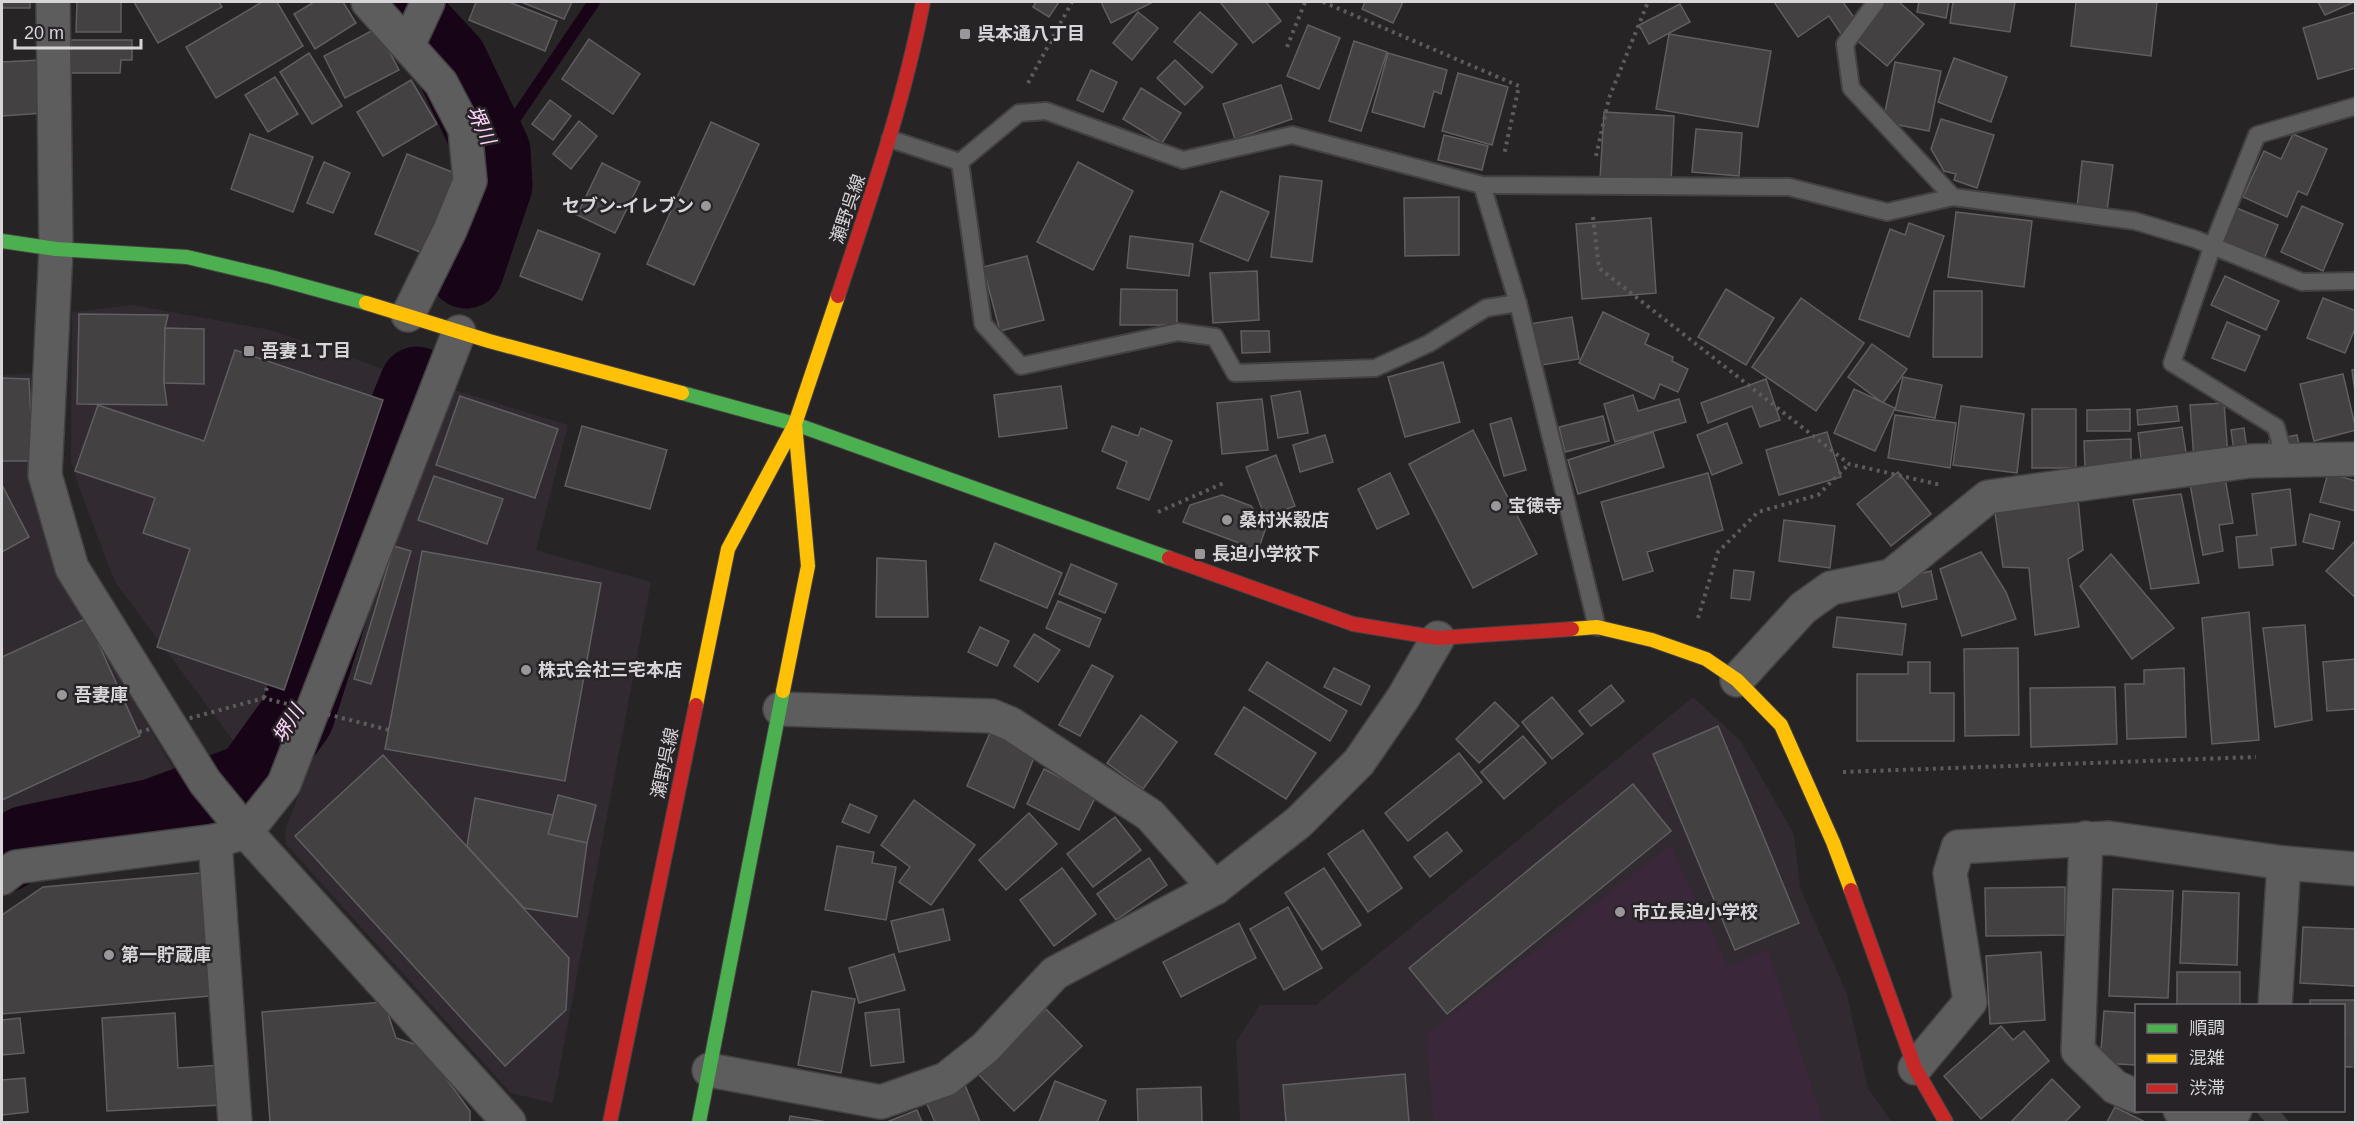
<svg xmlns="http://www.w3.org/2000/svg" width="2357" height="1124" viewBox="0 0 2357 1124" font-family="Helvetica,'Noto Sans JP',sans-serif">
	<rect width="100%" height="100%" fill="#262425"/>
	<g fill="#312a31">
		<path d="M133,305L271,330L398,374L270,732L246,758L115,582L80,490L71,461L72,312Z"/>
		<path d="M38,373L65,585L179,778L24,824L2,835V375Z"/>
		<path d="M455,390L568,425L536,550L651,582L553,1103L511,1093L286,844L285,831Z"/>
		<path d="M1693,697L1740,740L1794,834L1800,888L1847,994L1868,1088L1892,1122H1240L1236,1042L1260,1005H1316Z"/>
	</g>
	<path fill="#3b273a" d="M1671,845L1728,967L1768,949L1823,1122H1433L1426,1035Z"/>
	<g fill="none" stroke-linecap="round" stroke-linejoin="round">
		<path stroke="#170517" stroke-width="12" d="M493,151L594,2"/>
		<g stroke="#170517" stroke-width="75">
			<path d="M395,2L450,61L493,151L495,185L466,271"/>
			<path d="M2,856L26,843L154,816L251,780L297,716L348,555L417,384"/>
		</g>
	</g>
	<g fill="#434142" stroke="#605e60" stroke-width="1.5">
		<rect x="2" y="2" width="28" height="6"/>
		<path d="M77,2H121V32H76Z"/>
		<path d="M134,2H219L222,7L158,43Z"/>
		<path d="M262,2H277L303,46L216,98L186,47Z"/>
		<path d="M314,2H343L356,23L315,49L294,14Z"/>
		<path d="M476,2H509L557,21L545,51L469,20Z"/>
		<path d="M521,2H572L564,19Z"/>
		<path d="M1036,2H1059L1049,17L1033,7Z"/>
		<path d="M1101,2H1153L1111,23Z"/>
		<path d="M1220,2H1266L1281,21L1253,43Z"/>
		<path d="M1365,2H1403L1393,23L1362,9Z"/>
		<path d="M1774,2H1843L1858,23L1841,34L1829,16L1798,37Z"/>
		<path d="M1884,2H1899L1924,24L1887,66L1853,37Z"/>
		<path d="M1919,2H1949L1946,18L1917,12Z"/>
		<path d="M1953,2H2015L2010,32L1950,23Z"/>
		<path d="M2076,2H2157L2151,56L2071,46Z"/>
		<path d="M2318,2H2351L2352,3L2325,15Z"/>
		<path d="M1680,4L1690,22L1649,44L1639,25Z"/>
		<path d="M1138,12L1158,28L1132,60L1113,43Z"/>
		<path d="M1200,12L1237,44L1212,73L1174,42Z"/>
		<path d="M2356,12V68L2318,79L2303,28Z"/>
		<path d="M1308,25L1340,38L1319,89L1287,76Z"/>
		<path d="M377,28L399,70L345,98L324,56Z"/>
		<path d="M1669,34L1771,51L1758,127L1656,109Z"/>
		<path d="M589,39L640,74L613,114L562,79Z"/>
		<path d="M71,40H132V60H121L120,73H70Z"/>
		<path d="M1354,41L1387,52L1361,131L1329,121Z"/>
		<path d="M309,53L342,106L312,124L280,72Z"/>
		<path d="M1388,53L1447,70L1441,94L1434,91L1424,127L1372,112Z"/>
		<path d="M1954,58L2007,77L1991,122L1938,102Z"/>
		<path d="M41,60L43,113L2,116V62Z"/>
		<path d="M1175,60L1203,87L1185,105L1157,78Z"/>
		<path d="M1895,62L1941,71L1929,131L1883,122Z"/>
		<path d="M1091,70L1117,82L1103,112L1077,100Z"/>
		<path d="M1458,73L1508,87L1492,145L1442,131Z"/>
		<path d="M275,77L298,114L268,132L245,95Z"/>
		<path d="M411,80L437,124L383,156L357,112Z"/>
		<path d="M1281,85L1292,119L1235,139L1223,104Z"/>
		<path d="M1141,88L1181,113L1162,143L1123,119Z"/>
		<path d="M550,100L571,116L553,140L532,124Z"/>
		<path d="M1604,112L1674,116L1671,183L1600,179Z"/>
		<path d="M1941,119L1994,135L1977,188L1954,180L1956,174L1944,171L1931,149Z"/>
		<path d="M579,121L597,136L571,169L553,154Z"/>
		<path d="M711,122L759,144L694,285L647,264Z"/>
		<path d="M1696,129L1742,133L1739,176L1692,172Z"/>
		<path d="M250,134L313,157L293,212L231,189Z"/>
		<path d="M2293,134L2327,149L2307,195L2298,191L2287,217L2243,197L2264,151L2281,159Z"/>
		<path d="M1444,135L1488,146L1482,170L1438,160Z"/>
		<path d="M407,154L462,176L430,256L375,234Z"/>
		<path d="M2082,161L2113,165L2107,211L2077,208Z"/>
		<path d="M324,162L350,173L333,213L307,203Z"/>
		<path d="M1078,162L1133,191L1093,270L1037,242Z"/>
		<path d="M602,163L640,182L615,233L577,215Z"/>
		<path d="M1280,176L1322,181L1312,262L1271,257Z"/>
		<path d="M1221,191L1269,212L1248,261L1200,241Z"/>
		<path d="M1459,197V255L1405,256L1404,198Z"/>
		<path d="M2302,206L2343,224L2323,271L2281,252Z"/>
		<path d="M2234,207L2278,225L2264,259L2219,241Z"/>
		<path d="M1956,212L2032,221L2024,287L1948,277Z"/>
		<path d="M1651,218L1656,293L1582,299L1576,224Z"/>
		<path d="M1909,223L1944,236L1909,337L1859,319L1890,229L1905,235Z"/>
		<path d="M538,230L600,254L582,300L520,276Z"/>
		<path d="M1130,236L1193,244L1189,276L1127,268Z"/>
		<path d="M1027,256L1044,320L1000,331L983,267Z"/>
		<path d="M1257,271L1259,320L1213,323L1210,273Z"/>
		<path d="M2225,276L2279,301L2266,330L2211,305Z"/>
		<path d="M1121,289L1177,290V325H1120Z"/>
		<path d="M1726,289L1774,318L1746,365L1698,337Z"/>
		<path d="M1934,291H1982V357H1933Z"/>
		<path d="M1801,298L1864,343L1816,411L1752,367Z"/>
		<path d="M2323,298L2356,311V326L2345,353L2307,338Z"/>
		<path d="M1603,312L1649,334L1645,344L1673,357L1672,361L1688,369L1678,392L1660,384L1654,399L1579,363Z"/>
		<path d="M79,314L168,315L165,328L164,383L167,405L77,404Z"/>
		<path d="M1572,317L1579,359L1536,366L1529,324Z"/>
		<path d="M2227,322L2260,336L2245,371L2212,358Z"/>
		<path d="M165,328L204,329V384L164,383Z"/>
		<path d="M1241,331H1269L1270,352L1242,353Z"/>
		<path d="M1872,344L1907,369L1883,403L1848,377Z"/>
		<path d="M235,350L383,400L284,690L157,647L190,549L143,533L155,498L75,471L98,405L204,441Z"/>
		<path d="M1443,362L1460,422L1405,437L1388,377Z"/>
		<path d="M2356,369V400L2352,370Z"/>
		<path d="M2343,374L2356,430L2314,441L2300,384Z"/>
		<path d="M1903,377L1942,385L1935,418L1895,410Z"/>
		<path d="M2,378L29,379L33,461H2Z"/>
		<path d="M1766,379L1780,420L1760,427L1752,406L1708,423L1701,403Z"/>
		<path d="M1061,386L1067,428L999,437L994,395Z"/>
		<path d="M1854,389L1895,408L1875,451L1834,433Z"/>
		<path d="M1300,391L1308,433L1278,438L1271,396Z"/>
		<path d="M1633,395L1638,411L1679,399L1686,422L1615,442L1604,404Z"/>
		<path d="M460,396L558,429L535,498L436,465Z"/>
		<path d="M1262,399L1268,450L1222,454L1217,403Z"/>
		<path d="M2224,403L2228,456L2194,460L2190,405Z"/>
		<path d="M1961,406L2024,414L2017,473L1953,465Z"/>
		<path d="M2177,406L2179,421L2138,425L2137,410Z"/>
		<rect x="2032" y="409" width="44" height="59"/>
		<path d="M2130,409V431H2087V410Z"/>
		<path d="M1895,415L1956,423L1950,468L1888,458Z"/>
		<path d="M1603,416L1609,441L1565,452L1559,427Z"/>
		<path d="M1511,418L1526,470L1504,476L1490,424Z"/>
		<path d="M1727,423L1742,463L1712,475L1697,435Z"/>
		<path d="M582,426L667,450L650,509L565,486Z"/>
		<path d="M1112,426L1138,436L1141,428L1172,441L1149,500L1117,488L1127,462L1102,451Z"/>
		<path d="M2182,427L2187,459L2142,466L2138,433Z"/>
		<path d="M2244,428L2247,449L2234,451L2231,430Z"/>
		<path d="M1473,430L1537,554L1473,588L1409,464Z"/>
		<path d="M1653,432L1664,467L1578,494L1568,460Z"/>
		<path d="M1827,432L1841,477L1779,495L1766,450Z"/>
		<path d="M1325,435L1333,462L1300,472L1293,445Z"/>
		<path d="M2297,435L2300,449L2271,455L2269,441Z"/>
		<path d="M2131,439V466L2085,468L2084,441Z"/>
		<path d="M1276,455L1295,506L1265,517L1246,467Z"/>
		<path d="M1898,472L1931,514L1891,546L1857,504Z"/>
		<path d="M1390,473L1409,514L1377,529L1358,489Z"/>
		<path d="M1708,473L1723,530L1647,552L1653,571L1623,580L1601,502Z"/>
		<path d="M2328,473L2356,481V511L2320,502Z"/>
		<path d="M434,476L503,499L487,544L418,520Z"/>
		<path d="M2225,478L2233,523L2219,525L2223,551L2203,555L2190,484Z"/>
		<path d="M2,485L29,537L2,552Z"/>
		<path d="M2290,489L2296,545L2271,548L2273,565L2239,568L2236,537L2257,535L2252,494Z"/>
		<path d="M2181,494L2199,583L2151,589L2133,500Z"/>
		<path d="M1222,495L1251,506L1267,525L1258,550L1183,522L1190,505Z"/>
		<path d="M2078,499L2083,550L2068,559L2079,627L2035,635L2029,568L2003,567L1995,513Z"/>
		<path d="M2310,514L2340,522L2333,549L2303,542Z"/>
		<path d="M1784,520L1835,526L1830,568L1779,561Z"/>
		<path d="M2356,540V598L2326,571Z"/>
		<path d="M995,543L1062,573L1047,608L980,580Z"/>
		<path d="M394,546L411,551L371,684L354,679Z"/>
		<path d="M422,551L601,583L565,781L385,749Z"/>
		<path d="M1981,552L2006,592L2016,619L1962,636L1940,569Z"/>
		<path d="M2111,554L2174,628L2132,659L2080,586Z"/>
		<path d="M877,558L926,561L928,617H876Z"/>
		<path d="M1071,564L1117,584L1105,613L1059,594Z"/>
		<path d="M1734,570L1754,572L1750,600L1731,598Z"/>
		<path d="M1931,571L1937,599L1902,607L1895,580Z"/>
		<path d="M1058,601L1101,619L1089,647L1046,628Z"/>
		<path d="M2249,612L2259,740L2212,744L2202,618Z"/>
		<path d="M1837,617L1906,624L1902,655L1833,647Z"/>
		<path d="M87,618L140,736L2,800V657Z"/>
		<path d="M2305,625L2312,720L2275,727L2263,628Z"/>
		<path d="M980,627L1009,641L997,666L968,652Z"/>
		<path d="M1034,634L1060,650L1038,682L1014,666Z"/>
		<path d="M2018,648L2019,735L1965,736L1964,649Z"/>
		<path d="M2356,659V709L2327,711L2323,662Z"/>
		<path d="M1267,662L1347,711L1330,741L1249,690Z"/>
		<path d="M1908,662H1930V693H1954V741H1857V674H1908Z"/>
		<path d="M1092,665L1113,676L1080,736L1059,725Z"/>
		<path d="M1334,668L1370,686L1361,705L1324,687Z"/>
		<path d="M2184,668L2186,737L2127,739L2125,684H2144V670Z"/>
		<path d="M1611,685L1624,701L1591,726L1579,711Z"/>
		<path d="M2115,687L2117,744L2031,747L2030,688Z"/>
		<path d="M1552,697L1583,734L1552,759L1522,722Z"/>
		<path d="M1495,702L1519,726L1479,763L1456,739Z"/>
		<path d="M1244,707L1316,753L1286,799L1215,754Z"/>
		<path d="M1141,715L1177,742L1143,789L1107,763Z"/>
		<path d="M1718,726L1799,923L1735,950L1653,754Z"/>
		<path d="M990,733L1035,755L1014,808L967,786Z"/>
		<path d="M1523,736L1546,763L1504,799L1481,772Z"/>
		<path d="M1459,753L1482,782L1408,841L1385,813Z"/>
		<path d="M383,755L569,958L566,1010L505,1066L295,836Z"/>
		<path d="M1044,769L1096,796L1079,830L1027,804Z"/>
		<path d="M1633,784L1671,831L1447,1014L1409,968Z"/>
		<path d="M558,795L596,805L587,843L548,834Z"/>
		<path d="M475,798L553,815L548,834L587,843L577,917L524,908L467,846Z"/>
		<path d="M914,800L975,845L931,905L899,882L910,867L881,845Z"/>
		<path d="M850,804L877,816L869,833L842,822Z"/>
		<path d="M1029,813L1057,844L1006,890L979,860Z"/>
		<path d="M1115,817L1141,850L1093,887L1067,854Z"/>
		<path d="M1363,830L1402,888L1368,912L1328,854Z"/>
		<path d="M1447,832L1462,851L1430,877L1414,857Z"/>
		<path d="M837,846L874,852L872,863L896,867L886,920L825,910Z"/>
		<path d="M1149,858L1167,885L1116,920L1097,894Z"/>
		<path d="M1062,868L1096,914L1054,946L1020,900Z"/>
		<path d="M1324,868L1361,925L1322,950L1285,893Z"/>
		<path d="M211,872L221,995L2,1014V915L43,887Z"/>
		<path d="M2065,887V935L1986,936L1985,888Z"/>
		<path d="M2113,889L2173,891L2168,998L2109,996Z"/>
		<path d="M2183,891L2239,893L2237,965L2180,963Z"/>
		<path d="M1288,907L1322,968L1284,990L1250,929Z"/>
		<path d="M943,909L950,940L899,952L891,921Z"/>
		<path d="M1239,923L1256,958L1181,997L1163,962Z"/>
		<path d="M2303,927L2356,929V986L2300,983Z"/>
		<path d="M2041,952L2045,1020L1990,1024L1986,956Z"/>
		<path d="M894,954L905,990L859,1003L849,968Z"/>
		<rect x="2177" y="972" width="63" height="34"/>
		<path d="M812,991L855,999L841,1073L798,1065Z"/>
		<path d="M2310,1000H2356V1067H2344V1006H2310Z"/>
		<path d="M384,1002L396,1038L423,1047L470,1111V1122H270L262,1012Z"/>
		<path d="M899,1009L904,1062L871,1066L865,1013Z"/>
		<path d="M1046,1009L1082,1046L1014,1111L978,1074Z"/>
		<path d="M2104,1011L2136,1013V1093H2134L2136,1065L2100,1063Z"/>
		<path d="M175,1013L178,1068L221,1065L222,1105L107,1111L102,1018Z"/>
		<path d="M20,1018L24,1053L2,1055V1020Z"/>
		<path d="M2001,1026L2013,1040L2024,1031L2049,1061L1981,1119L1944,1076Z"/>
		<path d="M1405,1074L1409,1122H1286L1283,1085Z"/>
		<path d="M25,1078L28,1112L2,1115V1080Z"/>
		<path d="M2052,1079L2080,1107L2065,1122H2011Z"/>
		<path d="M1055,1081L1106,1101L1097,1122H1039Z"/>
		<path d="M965,1085L980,1122H935L926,1102Z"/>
		<path d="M1201,1087L1202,1122H1138L1137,1089Z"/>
		<path d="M2115,1107L2145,1122H2107Z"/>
		<path d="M917,1110L922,1122H887Z"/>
		<path d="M790,1116L827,1122H789Z"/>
	</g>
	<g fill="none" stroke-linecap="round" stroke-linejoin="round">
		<g stroke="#413f40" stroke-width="33" stroke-dasharray="33 16" stroke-linecap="butt">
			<path d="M2344,1057L2356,1047"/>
			<path d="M2265,1122L2279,1110"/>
		</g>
		<g stroke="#434142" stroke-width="20">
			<g id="lane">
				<path d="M1876,2L1845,44L1851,88L1953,197"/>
				<path d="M890,139L960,162L1019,113L1046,111L1183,160L1292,135L1482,185L1789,187L1887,212L1953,197L2135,221L2195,239L2302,282L2356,281"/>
				<path d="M960,162L983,324L1021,366L1178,332L1215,337L1235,373L1375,368L1428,344L1486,308L1518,303"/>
				<path d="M1482,185L1518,303L1597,627"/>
				<path d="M2285,460L2276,427L2172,363L2213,245L2257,135L2356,106"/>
			</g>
		</g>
		<g stroke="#434142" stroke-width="36">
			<g id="street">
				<path d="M53,2L56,249L45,475L72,568L205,782L246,832L509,1122"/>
				<path d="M368,2L441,83L465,129L470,181L450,230L408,315"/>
				<path d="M408,45L428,2"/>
				<path d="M1737,680L1803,608L1831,588L1891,576L1988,497L2250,461L2356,459"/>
				<path d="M780,709L992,716L1011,724L1150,815L1215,888"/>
				<path d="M2086,838L2078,1051L2115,1087L2136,1096"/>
				<path d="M2,878L16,867L215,841"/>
				<path d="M2275,1006L2284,863"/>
				<path d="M1915,1068L1970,1002L1950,873L1958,847L2109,838L2284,863L2356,869"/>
				<path d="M709,1070L881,1102L946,1079L985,1048L1055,973L1215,888L1299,822L1359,762L1403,698L1438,638"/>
				<path d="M2180,1110L2227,1120L2235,1110"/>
				<path d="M235,1122L215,841L246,832L284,784L459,332"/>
			</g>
		</g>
		<g stroke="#434142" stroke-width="16">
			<g id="fast">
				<path d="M2,241L56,249L187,257L271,277L366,303"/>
				<path d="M682,393L795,424L1169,558"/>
				<path d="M699,1122L783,691"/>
			</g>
		</g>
		<g stroke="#434142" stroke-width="16">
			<g id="slow">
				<path d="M366,303L489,341L682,393"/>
				<path d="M1572,629L1597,627L1652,640L1706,659L1737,680L1781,725L1833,842L1851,890"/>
				<path d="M783,691L808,566L795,424"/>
				<path d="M696,705L728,549L795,424L838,296"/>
			</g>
		</g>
		<g stroke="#434142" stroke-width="16">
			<g id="jam">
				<path d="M838,296C870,199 904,103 923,2"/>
				<path d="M1169,558L1353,624L1438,638L1572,629"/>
				<path d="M1851,890L1915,1068L1946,1122"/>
				<path d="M610,1122L696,705"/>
			</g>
		</g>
		<g stroke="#5d5b5c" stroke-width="4" stroke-dasharray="3 4.5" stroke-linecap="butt">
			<path d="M1323,2L1519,86L1504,155"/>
			<path d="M1287,47L1305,2"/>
			<path d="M1028,83L1072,2"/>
			<path d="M1596,156L1609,98L1648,2"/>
			<path d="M1593,217L1599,268L1849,464L1941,485"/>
			<path d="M1158,512L1226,482"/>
			<path d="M1698,618L1718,552L1758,512L1818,495L1849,464"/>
			<path d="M264,698L268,684"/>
			<path d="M1843,772L2256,757"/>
		</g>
		<use href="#lane" stroke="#5e5d5e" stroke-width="16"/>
		<use href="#street" stroke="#5e5d5e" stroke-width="33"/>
		<use href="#fast" stroke="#4caf50" stroke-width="14"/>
		<use href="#slow" stroke="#ffc107" stroke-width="14"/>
		<use href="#jam" stroke="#c62828" stroke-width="14"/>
		<path stroke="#5d5b5c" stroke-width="4" stroke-dasharray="3 4.5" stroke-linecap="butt" d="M139,732L264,698L389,730"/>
	</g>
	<g fill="#999799" stroke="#272326" stroke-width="2">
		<rect x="959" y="28" width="12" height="12" rx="3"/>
		<circle cx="706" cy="206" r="6"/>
		<rect x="243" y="345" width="12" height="12" rx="3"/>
		<circle cx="1496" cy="506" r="6"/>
		<circle cx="1227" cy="520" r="6"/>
		<rect x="1194" y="548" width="12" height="12" rx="3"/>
		<circle cx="526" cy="670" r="6"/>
		<circle cx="62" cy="695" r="6"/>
		<circle cx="1620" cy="912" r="6"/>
		<circle cx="109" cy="955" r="6"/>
	</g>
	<g text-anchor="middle" stroke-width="5" stroke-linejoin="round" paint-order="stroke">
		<g font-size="18" font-weight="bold" fill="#d7d5d7" stroke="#272326" text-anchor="start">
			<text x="977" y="40">呉本通八丁目</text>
			<text x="694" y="212" text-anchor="end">セブン-イレブン</text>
			<text x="261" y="357">吾妻１丁目</text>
			<text x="1508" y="512">宝徳寺</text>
			<text x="1239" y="526">桑村米穀店</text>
			<text x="1212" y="560">長迫小学校下</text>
			<text x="538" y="676">株式会社三宅本店</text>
			<text x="74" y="701">吾妻庫</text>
			<text x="1632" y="918">市立長迫小学校</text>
			<text x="121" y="961">第一貯蔵庫</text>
		</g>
		<g font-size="18" fill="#d7d5d7" stroke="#272326">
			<text transform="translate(848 209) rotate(-71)" y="6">瀬野呉線</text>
			<text transform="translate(665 763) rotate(-78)" y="6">瀬野呉線</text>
		</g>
		<g font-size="20" font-style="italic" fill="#fdd3fa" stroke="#272326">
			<text transform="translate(481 125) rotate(65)" y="7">堺川</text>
			<text transform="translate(288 724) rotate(-59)" y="7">堺川</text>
		</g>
	</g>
	<rect width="2357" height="1124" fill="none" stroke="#d7d5d7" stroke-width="6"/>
	<rect x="2135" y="1004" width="210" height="108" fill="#272326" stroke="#6d6a6d" stroke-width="1.5"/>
	<rect x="2147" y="1024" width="30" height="9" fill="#4caf50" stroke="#6d6a6d" stroke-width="1.5"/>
	<text x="2189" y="1034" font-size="18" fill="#d7d5d7">順調</text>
	<rect x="2147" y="1054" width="30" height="9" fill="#ffc107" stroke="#6d6a6d" stroke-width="1.5"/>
	<text x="2189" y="1064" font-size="18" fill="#d7d5d7">混雑</text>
	<rect x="2147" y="1084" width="30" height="9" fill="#c62828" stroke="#6d6a6d" stroke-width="1.5"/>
	<text x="2189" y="1094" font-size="18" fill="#d7d5d7">渋滞</text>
	<path d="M15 39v9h126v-9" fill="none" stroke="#d7d5d7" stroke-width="3"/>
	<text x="24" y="39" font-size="18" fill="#d7d5d7" stroke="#272326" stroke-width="4.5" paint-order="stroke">20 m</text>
</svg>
